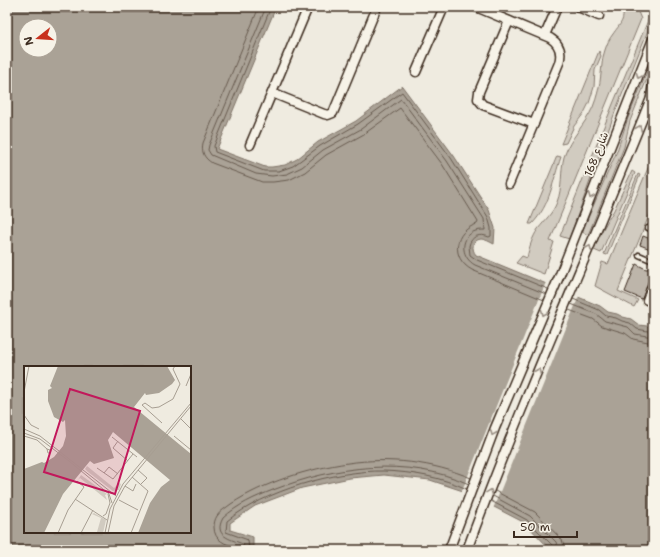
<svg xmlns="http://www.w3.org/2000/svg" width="660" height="557" viewBox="0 0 660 557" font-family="'Shantell Sans','Playpen Sans Arabic',sans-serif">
	<rect width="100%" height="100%" fill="#efebe0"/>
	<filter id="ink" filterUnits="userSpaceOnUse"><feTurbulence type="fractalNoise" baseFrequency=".025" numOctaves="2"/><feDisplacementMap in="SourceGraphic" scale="8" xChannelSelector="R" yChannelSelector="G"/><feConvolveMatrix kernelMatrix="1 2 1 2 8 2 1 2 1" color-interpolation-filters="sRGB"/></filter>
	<g filter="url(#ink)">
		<g fill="#d1cbc0" stroke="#867a6f">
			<path d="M621,7H636L641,19L550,241L554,242L544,274L516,263L522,256L527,258C529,248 532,238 538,229C545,220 553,213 557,202C563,187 560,172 564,157C570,138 585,125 593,107C597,97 600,85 601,74C602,66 602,58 605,50C607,44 609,39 613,34C619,25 627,19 621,7Z"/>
			<path d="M652,7H653V18L615,112L569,239L560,236L613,104L649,18Z"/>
			<path d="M599,51L601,56L595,70L594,87L589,103L584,113L574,126L566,143L561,144Z"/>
			<path d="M653,57V64L630,121L624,147L588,235L582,232L617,151L628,118Z"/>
			<path d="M557,156L561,157C552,182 551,204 532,224H529Z"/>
			<path d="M653,156V206L618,291L638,300L634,307L595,286L602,262L608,264Z"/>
			<path d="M632,171L635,173L601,253L594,250L597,239L614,210Z"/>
			<path d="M638,174L640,175L607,255L604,254Z"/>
		</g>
		<path fill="#aaa296" stroke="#7e7266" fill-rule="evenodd" d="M7,7H276L217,149L265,167H272L285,165L297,159L318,142L356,121L402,86L454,156L489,210L495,228L494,244C490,242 485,239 481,239C472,240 471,249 476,255L600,306L608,312L617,314L623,317L631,319L639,325L647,326L653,329V550H551L525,523L463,491L430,480L384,475L350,478L302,488L255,506L230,523V530L253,537V550H7ZM26,26H50V50H26ZM25,367H190V532H25Z"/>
		<path fill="#efebe0" d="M546,282L579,296L493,509L461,493Z"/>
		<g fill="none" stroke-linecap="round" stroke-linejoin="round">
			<g stroke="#675a4e" stroke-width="1">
				<path d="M259,7L203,143C201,152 204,158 212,163L262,182H273L289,180L305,172L326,155L364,134L400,108L442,164L478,222L477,224C454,231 450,258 472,270L544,300"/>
				<path d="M266,7L209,145L208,150L211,155L256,174L272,176L287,174L302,167L323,150L361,129L401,99L447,161L484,219L485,230C481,230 477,230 473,232C459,240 462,258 475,265L546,294"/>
				<path d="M271,7L214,146L215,152L264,171H279L293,166L320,146L358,124L402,92L451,158L488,217L491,228V236L489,237C480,233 471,236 469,246L470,255L477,260L548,289"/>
				<path d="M573,299L599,310L606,316L616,318L622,321L630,323L637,329L653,332"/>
				<path d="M571,304L596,314L605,321L628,327L635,334L653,337"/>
				<path d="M569,310L593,319L602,326L625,333L633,339L653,343"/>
				<path d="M495,491L535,512L562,540L565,550"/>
				<path d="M493,496L530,516L556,542L559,550"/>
				<path d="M491,501L527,520L553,546L554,550"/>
				<path d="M238,550L237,548C226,544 214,541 214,527C214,523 215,519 217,516C220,511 226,508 231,504C265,482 307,469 348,463C389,457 433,462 471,478"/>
				<path d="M244,550L243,544C230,539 213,536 223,518C237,505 255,497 273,490C335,466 406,456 469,484"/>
				<path d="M249,550L248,540L226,532L227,521C264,491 336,470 384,471C412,472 441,477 467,489"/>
			</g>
		</g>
		<g fill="#bdb5aa" stroke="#3b2a1e">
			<path d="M643,236L653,240V250L640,245Z"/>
			<path d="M636,264L646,269L653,268V271L642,299L625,292Z"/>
		</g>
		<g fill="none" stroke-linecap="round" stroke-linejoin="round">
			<g stroke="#3b2a1e" stroke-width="7">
				<g id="service">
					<path d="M648,228L653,230"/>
					<path d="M639,255L653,261"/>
				</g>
			</g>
			<g stroke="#3b2a1e" stroke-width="11">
				<g id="minor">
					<path d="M476,7L550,38C560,44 562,53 559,63L509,184"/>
					<path d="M578,7L599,16"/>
					<path d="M509,21L479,92L478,99L483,105L534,124"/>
					<path d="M545,35L557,7"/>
					<path d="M416,72L444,7"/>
					<path d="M272,93L324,114L328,115L333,113L377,7"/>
					<path d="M651,97L653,83"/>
					<path d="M250,145L308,7"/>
					<path d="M647,300L653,283"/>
					<path d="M449,550L495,428L559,277L653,39"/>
					<path d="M467,550C524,395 592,246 653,93"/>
				</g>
			</g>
			<use href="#service" stroke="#f7f3e8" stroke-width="4"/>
			<use href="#minor" stroke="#f7f3e8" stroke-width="8"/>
		</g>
		<defs><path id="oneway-chevron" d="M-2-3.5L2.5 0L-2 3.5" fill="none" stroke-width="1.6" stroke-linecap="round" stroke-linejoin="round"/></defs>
		<g stroke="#998e83">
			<use href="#oneway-chevron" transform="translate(639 76) rotate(112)"/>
			<use href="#oneway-chevron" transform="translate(639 128) rotate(-68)"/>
			<use href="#oneway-chevron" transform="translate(591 196) rotate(112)"/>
			<use href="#oneway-chevron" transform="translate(589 248) rotate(-68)"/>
			<use href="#oneway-chevron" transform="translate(544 313) rotate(113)"/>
			<use href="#oneway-chevron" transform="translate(538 371) rotate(-67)"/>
			<use href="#oneway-chevron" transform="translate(493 433) rotate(112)"/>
			<use href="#oneway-chevron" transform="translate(490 492) rotate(-69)"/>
		</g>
	</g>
	<g text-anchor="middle" stroke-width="3.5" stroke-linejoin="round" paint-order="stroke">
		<g font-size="11" fill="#3b2a1e" stroke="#f7f3e8">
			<text transform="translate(596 154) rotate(-68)" y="4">شارع 168</text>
		</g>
	</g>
	<g transform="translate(24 366)">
		<rect width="167" height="167" fill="#efebe0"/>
		<path d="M63,100L90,122L95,117L97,118L95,124L89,125L64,106L61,103ZM57,109L83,128L81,129L83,134L56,112L54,114ZM70,147L82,154L79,167L73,166L77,152L68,148Z" fill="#d1cbc0"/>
		<path d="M34,0H143L151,14L148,18L135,27L122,29L121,27L110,41L167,88V167H114L126,137L137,121L146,114L89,66L84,74L90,92L70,98L66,95L39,128L20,167H0V103L18,96L20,97L30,91L39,80L42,70L41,54L39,56L30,51L24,35V24L28,22L26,20Z" fill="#aaa296"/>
		<path fill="none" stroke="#a79e92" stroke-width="1" d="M162,20L167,8M0,26L5,0M0,49L7,59L15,63M157,53L167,63M138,57L118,39L121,37L128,42L135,41L149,33L156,18L149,3L151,0M0,63L16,70L92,130M0,67L16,73L45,95L85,128L88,137M0,70L13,74L23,83M150,70L167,84M88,71L113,91M94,75L89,82L104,95M23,83L26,84V87H24ZM73,102L89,113L109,88M114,104L123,112L117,118M80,107L85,101L94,108M101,120L109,125L112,118M51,133L83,154M95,134L114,144M79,150L82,148L86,137L84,128M34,167L44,144L60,121L53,115M57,167L69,144M81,167L86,143L99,118L167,37M84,167L90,140L101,120L167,40M107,167L124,125L108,111"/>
		<path fill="#c2185b" fill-opacity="0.15" stroke="#c2185b" stroke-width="2" d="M46,23L116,45L91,128L20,106Z"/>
		<rect width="167" height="167" fill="none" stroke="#3b2a1e" stroke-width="2"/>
	</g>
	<rect width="660" height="557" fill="none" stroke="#f7f3e8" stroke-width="24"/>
	<rect x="12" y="12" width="636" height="533" fill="none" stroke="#3b2a1e" stroke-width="1.5" filter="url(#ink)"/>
	<g transform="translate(38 38) rotate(253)"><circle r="19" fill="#f7f3e8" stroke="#aca397"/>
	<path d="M0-3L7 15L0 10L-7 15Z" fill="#c8321e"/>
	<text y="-6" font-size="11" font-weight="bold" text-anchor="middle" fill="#3b2a1e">N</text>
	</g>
	<path d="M514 531v6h63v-6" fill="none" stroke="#3b2a1e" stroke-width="2"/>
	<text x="520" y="531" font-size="12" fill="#3b2a1e" stroke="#f7f3e8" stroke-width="3" paint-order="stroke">50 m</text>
</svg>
